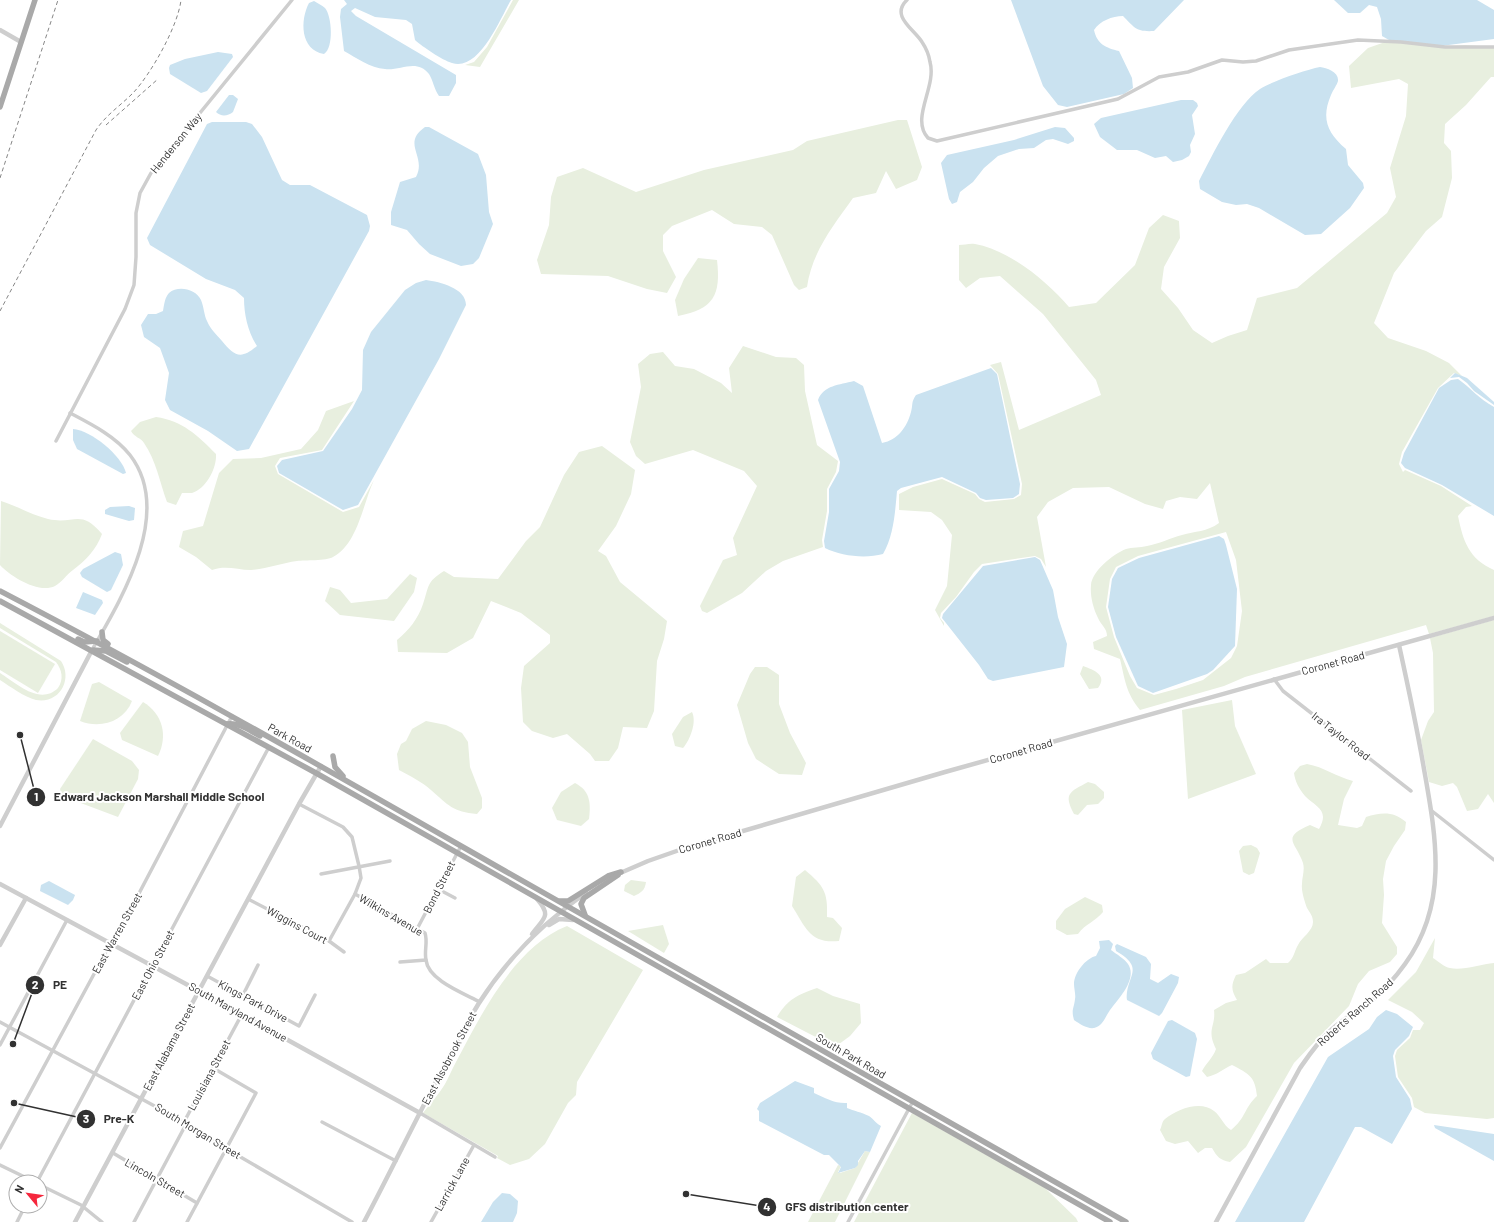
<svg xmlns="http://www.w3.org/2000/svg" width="1494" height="1222" viewBox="0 0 1494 1222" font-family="Barlow,sans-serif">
	<rect width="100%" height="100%" fill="#fff"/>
	<g fill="#e8efdf" fill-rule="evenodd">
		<path d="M513,0H519L480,67L465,65L474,62L487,47Z"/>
		<path d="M1388,41L1441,47L1465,45L1494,47V77H1491L1466,105L1445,124L1444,143L1451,151L1452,178L1442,217L1426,231L1394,273L1374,323L1388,338L1426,351L1449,363L1462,376L1454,373L1438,388L1402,452L1399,464L1403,472L1405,470L1441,486L1472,506L1466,507L1458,516C1463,541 1469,559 1494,570V616L1429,634L1426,625L1245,677L1224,686L1140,710C1126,693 1125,680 1120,659L1094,649L1093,642L1107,636C1107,628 1101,625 1098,618C1093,608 1090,596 1091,585C1092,571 1113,554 1126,549C1132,547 1140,548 1147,546C1159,544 1170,538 1182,535C1195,531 1207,532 1219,523L1210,483L1197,499L1180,497L1166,501L1163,509L1145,504L1109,487L1073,488L1048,502L1037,517L1046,567L1041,559L1035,556L982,564L974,572L956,597L941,613L940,618L944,623V626L935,610L947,586L952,535L942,520L931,512L899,510V494L913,487L942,479L975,494L979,499L985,502L1014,499L1021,495L1022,484L998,374L990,365L1001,362L1019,430L1101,395L1096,380L1043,314L1000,276L980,278L966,288L959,280V245C964,245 970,243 975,244C1009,250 1047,281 1069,307L1096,303L1135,265L1149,228L1163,215L1179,221L1180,238L1164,267L1161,289L1178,308L1193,330L1212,343L1228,336L1247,330L1257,298L1297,288L1387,213L1396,197L1390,168L1406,116L1408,84L1399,79L1351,88L1349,66L1368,48ZM1226,532L1236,560L1242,611L1237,646L1231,658L1203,680L1176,689L1154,695L1137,688L1130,676L1114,637L1106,607L1110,579L1116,567L1138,556Z"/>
		<path d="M898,120H907L922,167L917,180L896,189L886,171L876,193L853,198C833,226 812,252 807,287L799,290L794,285L772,235L762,227L734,224L712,210L672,226L663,235V251L676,277L667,293L647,289L608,276L541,274L537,260L549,225L551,197L557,177L583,168L636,192L704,170L793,150L807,141Z"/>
		<path d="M698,258L717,260C721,295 714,309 678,316L675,300L684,279Z"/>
		<path d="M743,346L776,357L796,358L804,365L805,391L817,445L838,461L836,472L827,489V511L822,540L823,547L783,561L766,571L742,593L707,613L702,611L700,606L723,560L737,555L733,538L757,486L744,471L693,450L645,464L636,456L630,442L641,387L638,364L650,354L663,352L675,366L694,369L721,383L732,393L729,368Z"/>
		<path d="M354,401L322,450L280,458L275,466L278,474L343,512L359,507L374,480C363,503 358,544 333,557C326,561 305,560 297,561C282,563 266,569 251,570C237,570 226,565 212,570L196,557L179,547L183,531L203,526L219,473L233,459L261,458L301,449L318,430L326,411Z"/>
		<path d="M156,417C183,421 197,435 216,454C217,468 206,489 192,493C189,493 185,493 182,493L176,505L167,502C160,483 156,460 144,443C141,438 134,437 131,431L140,422Z"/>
		<path d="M602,446L635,470L631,494L616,526L598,551L606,556L620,582L667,621L664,639L657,661L654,711L647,728L623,727L618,748L609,761H595L590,754L567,734L553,738L532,731L523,722L521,688L524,666L550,643V635L521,613L491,601L473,638L447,653L398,652L397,640C409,630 418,619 423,604C429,587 426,582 444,571L454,577L498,579L526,541L540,527L564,475L579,452Z"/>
		<path d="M1,501C17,506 32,515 48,519C75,525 80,508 102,534C96,550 86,560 73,570C67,574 61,583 55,586C39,594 11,577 0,565Z"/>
		<path d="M410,574L417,578L414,592L394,621L340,615L325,601L330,587L340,590L351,603L387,599Z"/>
		<path d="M1494,620V803L1488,794L1478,809L1467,811L1457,787L1453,783L1442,786L1429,782L1421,740L1428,721L1434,712L1433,653L1430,638Z"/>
		<path d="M0,623L61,661C73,679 60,704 36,700C24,697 11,687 0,680V673C16,683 40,706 58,688C64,679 62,670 56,662L0,628Z"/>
		<path d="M0,631L55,664L38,693L0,670Z"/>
		<path d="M1083,666C1094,670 1108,675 1098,688L1089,689L1080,674Z"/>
		<path d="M755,667H767L779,675V704L790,733L806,763L802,775L779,774L756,759L748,743L737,705L750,674Z"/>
		<path d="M99,682L132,701C124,722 100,729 80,721L92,684Z"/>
		<path d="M1232,700L1235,726L1256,774L1188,799L1182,710Z"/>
		<path d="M143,702C163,714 168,736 158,756L122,740L120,733Z"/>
		<path d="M692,712C697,722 690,740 683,748L675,746L672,734L683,717Z"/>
		<path d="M426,721L446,725L462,733L468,742L470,767L482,798V808L477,814C453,812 448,805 431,790C422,782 410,776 399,770L397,754L401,744L406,741L412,729Z"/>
		<path d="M93,739L132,761L139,770L138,779L118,817L62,796L60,789Z"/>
		<path d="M1307,764C1324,767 1337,777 1353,781L1344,799L1338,825L1357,828L1362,826L1366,817C1381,812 1394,811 1406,822L1405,830L1394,846L1386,861L1383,879L1384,895L1382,923L1397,947V954L1390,962L1369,971L1358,984L1349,1006L1294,1063L1246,1147L1230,1162C1220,1160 1217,1157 1212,1148H1205L1198,1153L1188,1141L1175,1144L1166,1141L1160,1130C1162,1126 1162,1121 1165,1119C1177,1109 1201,1100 1214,1111C1221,1116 1223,1125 1231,1130C1246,1118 1244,1108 1257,1096C1255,1076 1249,1074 1232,1065C1223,1069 1217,1075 1207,1077L1202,1071C1206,1063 1213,1058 1216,1049C1206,1029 1216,1027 1214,1010L1226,1003L1237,1000C1231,990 1231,985 1236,975L1245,973L1266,959L1270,963H1288C1294,958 1294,952 1298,945C1302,937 1313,931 1313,922C1313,916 1310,913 1307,908C1305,902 1301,891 1302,884C1302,877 1305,870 1303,863C1296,842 1280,838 1310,825L1319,829C1330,810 1316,807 1305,796C1299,789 1295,781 1294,773L1300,766Z"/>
		<path d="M1088,782L1095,784L1104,792V798L1098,804L1087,805L1078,815L1074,814C1063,793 1070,792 1088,782Z"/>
		<path d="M575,783C590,791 591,802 589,819L581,826L557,820L552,808L561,792Z"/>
		<path d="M1251,845L1257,848L1260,853L1254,873L1249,875L1243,872L1239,851L1243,846Z"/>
		<path d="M805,870C824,886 828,892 827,917L833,918L842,928L839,941C810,944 806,928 792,906L796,877Z"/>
		<path d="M631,880L646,882C645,890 641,893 634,896L624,891L625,885Z"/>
		<path d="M1085,897L1102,905L1103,912C1096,921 1085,924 1078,934L1067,935L1056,929V921L1065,909Z"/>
		<path d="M663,925L669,944L664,953L628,931Z"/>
		<path d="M567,926L643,970L577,1082L576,1095L568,1103L545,1144L529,1159L510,1165L497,1158L498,1156L423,1113C430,1104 439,1094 445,1084C449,1077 452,1069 456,1062C481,1015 514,947 567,926Z"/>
		<path d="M1435,938L1433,958C1438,961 1444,967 1450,968C1462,971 1481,964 1494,963V1118L1487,1119L1425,1113L1414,1107L1412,1098L1398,1077L1395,1056L1397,1050L1410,1038L1413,1030H1420L1424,1023L1412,1012L1388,1000L1416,972Z"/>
		<path d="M817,988L833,996L860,1004L861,1023L850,1036L835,1047L777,1017C788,999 797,995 817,988Z"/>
		<path d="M912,1113L1045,1188L1076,1218L1078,1222H854Z"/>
		<path d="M865,1151L870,1152L835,1222H808L838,1165L841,1166L838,1172L840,1173L855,1168Z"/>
	</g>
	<g fill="#cae2f0">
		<path d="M344,0H511C500,19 479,72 452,63C442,60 423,47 415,40L412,24L406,20L375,17L355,8L351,11L356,16L456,75V83L449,96H439C434,89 433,80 429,74C417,58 400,71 385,69C370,68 357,58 344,51L340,17L341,9L347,4Z"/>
		<path d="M1011,0H1184L1154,31C1136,32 1135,28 1123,16C1112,16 1100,21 1094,30C1097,44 1106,48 1119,51L1132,78L1133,88L1124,94L1067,107L1058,105L1043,86Z"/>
		<path d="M1334,0H1477L1494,10V39L1441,46L1389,40L1382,36L1381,19L1377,7L1369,5L1360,13H1348Z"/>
		<path d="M314,1C317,3 322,5 325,8C332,16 334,48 324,54C300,50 300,20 309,3Z"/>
		<path d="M218,52L232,54L233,57L207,91L201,93L170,74L169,68L170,65L185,59Z"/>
		<path d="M1320,67C1327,68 1339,72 1338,81C1337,85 1333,90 1331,95C1321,118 1327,133 1346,149L1348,165L1363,183L1364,188L1350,208L1321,234L1305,235L1259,208L1247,204L1236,205L1222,202L1200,189L1199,181C1212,156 1237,104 1260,89C1273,81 1305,70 1320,67Z"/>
		<path d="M229,95H233L238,99L233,112C228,116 221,117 216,112Z"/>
		<path d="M1181,100H1193L1197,103L1198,106L1192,115L1195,134L1190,145L1191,152L1189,156L1182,160L1173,162L1166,156L1155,158L1137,150H1117L1100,137L1094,124L1101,118Z"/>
		<path d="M212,122H246L252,124L262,137L282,180L290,185H310L367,215L370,226L369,231L249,449L237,451L208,431L170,410L165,400L169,373L164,359L160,348L144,337L141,325L148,314H156L163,311C164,305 165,297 169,293C178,285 196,289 201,300C204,307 204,315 207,321C211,330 216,334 222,341C234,356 241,360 257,346C248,332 244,315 244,298L235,290L206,279L150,245L147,238L207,124Z"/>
		<path d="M425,127H429L478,154L486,175L489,212L493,224L479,258L473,264L461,266L430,254L419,244L407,230L391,225V212L400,182L416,177C427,156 401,144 425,127Z"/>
		<path d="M1055,127L1065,128L1074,138V141L1068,144L1053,139L1046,140L1034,148L1019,149L998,156L984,168L973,182L960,192L957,202L952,204L949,199L941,163L947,155L1014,140Z"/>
		<path d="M426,280C440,282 466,288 466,305L439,359L358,505L343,510L279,473L277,466L282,460L323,451L352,409L362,390L363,350L371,332L405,290L416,283Z"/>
		<path d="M991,368L997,374L1020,484L1019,494L1013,498L986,500L980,498L976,493L942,477L901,488L897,491C895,512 894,535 883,554C865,559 841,556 825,548L824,541L829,512V489L839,471L840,462L818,400C824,385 839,385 854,381L863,386L882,443C898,440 907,427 911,412C913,405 911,402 916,395Z"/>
		<path d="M1455,373L1467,378L1494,402V405L1474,391L1467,383L1459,377L1450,378Z"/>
		<path d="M1458,379C1471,388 1479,399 1494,407V516L1442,485L1405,468L1401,463L1404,453L1439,388L1451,380Z"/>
		<path d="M73,429C91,430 122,456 126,473L123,474L77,449L73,440Z"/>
		<path d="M129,506L135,508L134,520L129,521L105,514V510L110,507Z"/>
		<path d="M1219,536L1224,539L1226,545L1237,589L1235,646L1213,670L1207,674L1153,693L1138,686L1116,637L1108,607L1112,579L1118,568L1139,558Z"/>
		<path d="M115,552L121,554L123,565L111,590L107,592L82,577L80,573L83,569Z"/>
		<path d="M1035,557L1040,560L1053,590L1058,617L1067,644L1064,667L993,681L988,679L979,665L942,618L943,614L983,566Z"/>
		<path d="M83,592L102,600L103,603L95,615L76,608Z"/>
		<path d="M49,881L75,895L73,900L68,905L40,891L41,885Z"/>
		<path d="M1109,940L1113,944L1111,950C1116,954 1125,959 1128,964C1138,979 1118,999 1110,1010C1105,1017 1103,1026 1094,1028C1087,1029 1080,1024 1074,1020C1071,1009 1074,1009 1075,999C1076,995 1074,989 1074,984C1074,973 1086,958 1096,956L1100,948L1099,941Z"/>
		<path d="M1117,944L1146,957L1151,964L1150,979L1158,983L1171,974L1179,977L1178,983L1162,1013L1159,1016L1127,1000C1125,976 1147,969 1116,951L1115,946Z"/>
		<path d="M1386,1010L1397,1014L1413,1027L1409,1036L1395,1050L1393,1056L1396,1077L1410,1099L1412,1109L1392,1144L1361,1127H1355L1304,1222H1235L1328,1057L1369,1029L1377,1017Z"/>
		<path d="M1172,1020L1195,1033L1197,1039L1190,1076L1186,1077L1153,1059L1151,1053L1168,1021Z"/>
		<path d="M795,1081L814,1088V1093C825,1098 836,1104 847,1103V1108C854,1111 861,1112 869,1116C874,1119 875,1123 881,1126L870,1152L865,1151L858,1161V1165L855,1168L838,1173L841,1167L829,1155H824L759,1121V1111L757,1109L760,1103Z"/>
		<path d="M1434,1125L1494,1134V1161L1435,1128Z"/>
		<path d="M502,1193L510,1194L518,1201L517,1213L513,1222H481L493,1202Z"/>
	</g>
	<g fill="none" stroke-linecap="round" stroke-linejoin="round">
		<g stroke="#cecece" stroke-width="3.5">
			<path d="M907,0C890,16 914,29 922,42C926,48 929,55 930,62C937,87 910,118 928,138L937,141L1118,99L1159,77L1188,72L1222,60L1243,62L1256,61L1289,50L1358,40L1401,42L1445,47H1494"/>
			<path d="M70,413C91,424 115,436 130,455C174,512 122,598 92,650"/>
			<path d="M56,441L125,309L134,285L136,257V213L140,193L151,173L292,0"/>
			<path d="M1274,679L1283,691L1411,791"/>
			<path d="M299,804L343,827L352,837L359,866L361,878L355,894L329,941"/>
			<path d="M1432,811L1494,860"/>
			<path d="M321,874L390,861"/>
			<path d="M438,889L455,898"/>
			<path d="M355,894L425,933C428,942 424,950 426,960C428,980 463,993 480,1002"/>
			<path d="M248,899L329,941L344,952"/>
			<path d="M417,929L461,846"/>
			<path d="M400,962L426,960"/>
			<path d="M207,976L299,1026L315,995"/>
			<path d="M242,997L258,965"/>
			<path d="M0,1022L184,1122L189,1127L352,1222"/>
			<path d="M0,1045L67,920"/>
			<path d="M420,1113L495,1157"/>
			<path d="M322,1122L396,1161"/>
			<path d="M0,1148L107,950L124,922L232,716"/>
			<path d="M113,1153L197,1203"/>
			<path d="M0,1165L35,1182"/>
			<path d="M37,1182L269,747"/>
			<path d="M40,1185L81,1205L102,1222"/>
			<path d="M17,1222L25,1206"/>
			<path d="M134,1222L184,1128V1122L242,1014"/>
			<path d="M187,1222L256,1093L213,1068"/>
			<path d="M431,1222L474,1145"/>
			<path d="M848,1222L912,1103"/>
		</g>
		<g stroke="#cecece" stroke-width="4.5">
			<path d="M0,30L21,42"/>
			<path d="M0,826L92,650"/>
			<path d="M618,874L648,861L688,847L945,772L1494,618"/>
			<path d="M0,884L199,991L420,1113"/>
			<path d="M549,925L559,919L573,920"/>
			<path d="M532,934C544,918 552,916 537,899"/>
			<path d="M0,945L26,898"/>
			<path d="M75,1222L299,804L321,766"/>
			<path d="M364,1222C390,1173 414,1123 440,1074C453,1050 465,1026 479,1003C507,959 544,922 586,893"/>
			<path d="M1216,1222L1300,1068C1309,1055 1317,1043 1329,1032C1341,1020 1356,1012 1370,1002C1383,991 1395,978 1405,964C1449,904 1436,837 1424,769C1417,728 1408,686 1399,645"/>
		</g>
		<g stroke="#a9a9a9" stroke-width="5.5">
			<path d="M0,107L35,0"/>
			<path d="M0,591C171,680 338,776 505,871C712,988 919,1106 1126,1222"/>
			<path d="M0,601L316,773L1110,1222"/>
			<path d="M102,632L103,640L108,644"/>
			<path d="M78,639L84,642L97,641"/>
			<path d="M93,650L106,651L127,662"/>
			<path d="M227,724C239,722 250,731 260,736"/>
			<path d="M333,756L335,767L343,776"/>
			<path d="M560,901H568L608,876L621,872"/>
			<path d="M585,915L581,904L584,898L618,875"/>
		</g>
		<g stroke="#868686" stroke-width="1" stroke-dasharray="4 3" stroke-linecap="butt">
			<path d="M106,125L158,79"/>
			<path d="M0,178L58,0"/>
			<path d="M0,311L96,130C106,115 120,106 133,93C151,74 178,26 181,0"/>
		</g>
	</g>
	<g text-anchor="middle" stroke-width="4" stroke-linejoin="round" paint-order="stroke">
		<g font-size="11" fill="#313131" stroke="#fff">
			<text transform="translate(176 143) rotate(-51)" y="4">Henderson Way</text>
			<text transform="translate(1333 663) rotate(-15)" y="4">Coronet Road</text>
			<text transform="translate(1341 736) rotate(38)" y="4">Ira Taylor Road</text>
			<text transform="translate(290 738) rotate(29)" y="4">Park Road</text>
			<text transform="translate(1021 751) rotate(-16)" y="4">Coronet Road</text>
			<text transform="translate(710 841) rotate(-16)" y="4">Coronet Road</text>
			<text transform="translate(439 887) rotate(-63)" y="4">Bond Street</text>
			<text transform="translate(391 915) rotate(30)" y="4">Wilkins Avenue</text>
			<text transform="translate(297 925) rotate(28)" y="4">Wiggins Court</text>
			<text transform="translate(117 933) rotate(-61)" y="4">East Warren Street</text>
			<text transform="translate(153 965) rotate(-62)" y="4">East Ohio Street</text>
			<text transform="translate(253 1001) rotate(28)" y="4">Kings Park Drive</text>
			<text transform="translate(238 1012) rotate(29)" y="4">South Maryland Avenue</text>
			<text transform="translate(1355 1012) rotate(-41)" y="4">Roberts Ranch Road</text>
			<text transform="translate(169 1047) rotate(-62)" y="4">East Alabama Street</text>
			<text transform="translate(851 1056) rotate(30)" y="4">South Park Road</text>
			<text transform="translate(449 1058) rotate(-62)" y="4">East Alsobrook Street</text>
			<text transform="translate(209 1075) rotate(-62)" y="4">Louisiana Street</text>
			<text transform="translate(198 1131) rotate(31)" y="4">South Morgan Street</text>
			<text transform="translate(155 1178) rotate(30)" y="4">Lincoln Street</text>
			<text transform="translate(452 1184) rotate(-61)" y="4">Larrick Lane</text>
		</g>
	</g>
	<path fill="none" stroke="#313131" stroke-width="1.5" d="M20 735L36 797M13 1044L35 985M14 1103L86 1119M686 1194L767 1207"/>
	<g fill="#313131" stroke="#fff" stroke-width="1.5">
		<circle cx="20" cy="735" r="4"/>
		<circle cx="13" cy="1044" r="4"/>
		<circle cx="14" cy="1103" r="4"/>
		<circle cx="686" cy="1194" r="4"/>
		<circle cx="36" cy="797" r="10"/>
		<circle cx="35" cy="985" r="10"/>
		<circle cx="86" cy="1119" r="10"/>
		<circle cx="767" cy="1207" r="10"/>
	</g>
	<g font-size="12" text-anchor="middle" font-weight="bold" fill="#fff">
		<text x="36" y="801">1</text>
		<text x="35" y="989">2</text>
		<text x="86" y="1123">3</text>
		<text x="767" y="1211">4</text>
	</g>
	<g font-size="12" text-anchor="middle" font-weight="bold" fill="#313131" stroke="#fff" stroke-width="4" stroke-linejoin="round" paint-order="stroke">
		<text x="159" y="801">Edward Jackson Marshall Middle School</text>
		<text x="60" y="989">PE</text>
		<text x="119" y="1123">Pre-K</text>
		<text x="847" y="1211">GFS distribution center</text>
	</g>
	<g transform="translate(28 1194) rotate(299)"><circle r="19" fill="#ffffff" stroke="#adadad"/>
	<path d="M0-3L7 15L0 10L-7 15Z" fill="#f5273d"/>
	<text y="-6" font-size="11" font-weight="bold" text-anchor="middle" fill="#313131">N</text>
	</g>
</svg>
